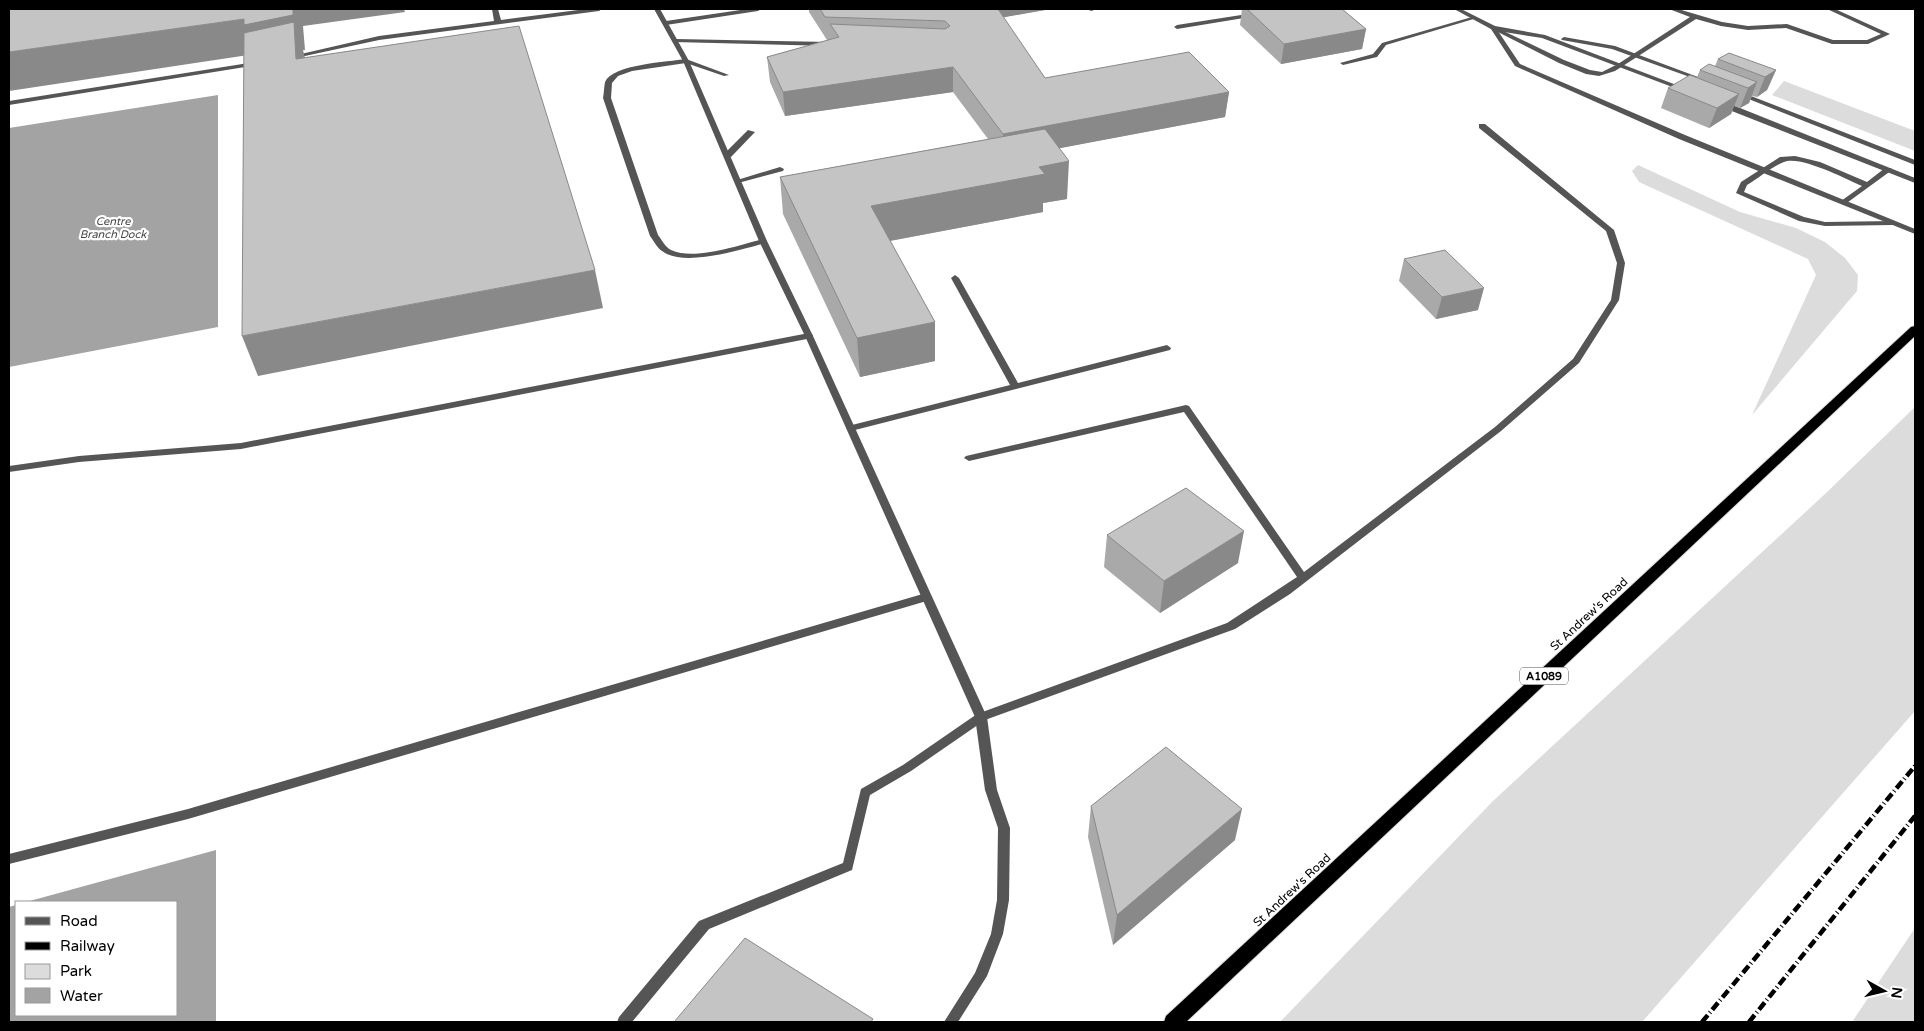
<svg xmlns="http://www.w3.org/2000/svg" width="1924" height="1031" viewBox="0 0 1924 1031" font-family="'Varela Round',sans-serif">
	<rect width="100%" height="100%" fill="#fff"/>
	<g fill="#dcdcdc">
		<path d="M1784,81L1915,131V151L1772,95Z"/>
		<path d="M1638,165L1740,212L1796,228L1825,242L1845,258L1858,275L1857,291L1752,415L1816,275L1808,259L1639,182L1632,171Z"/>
		<path d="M1915,407V711L1642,1022H1280L1493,801L1825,494Z"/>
		<path d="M1915,928V1022H1852Z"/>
	</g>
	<g fill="#a3a3a3">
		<path d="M218,95V327L9,367V128Z"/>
		<path d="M216,850V1022H9V907L16,905V1015H176V902H26Z"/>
	</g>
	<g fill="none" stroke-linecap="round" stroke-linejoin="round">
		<g stroke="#dbdbdb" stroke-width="2">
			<path id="trunk" d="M1915,326V336L1186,1022H1164L1166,1016L1911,327Z"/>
		</g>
		<g fill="#555" fill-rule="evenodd">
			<path d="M492,9H498L501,20L586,9H602L599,11L379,40L291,59L288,57L379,36L494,21Z"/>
			<path d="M747,9H761L758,11L666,25L663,23L666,21Z"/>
			<path d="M1085,9H1095L1092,11Z"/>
			<path d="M1669,9H1678L1722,22L1748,26L1787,24L1833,40H1867L1881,34L1827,9H1835L1890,34L1868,44H1832L1786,28L1748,30L1721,26L1696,19L1615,71L1599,76L1586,74L1559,63L1490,28L1495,27L1564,60L1590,70L1602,72L1618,64L1690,17Z"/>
			<path d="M1254,13L1257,15L1256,16L1177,29L1174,27L1177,25Z"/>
			<path d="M1472,17L1477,18L1386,45L1377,57L1343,65L1340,63L1373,54L1382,43Z"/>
			<path d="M676,39L830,42L833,44L830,46L674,42V40Z"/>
			<path d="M686,59L729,75L724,76L686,63L632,71L618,76L612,83L611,98L658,235C662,240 665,247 671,250C695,261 739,245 763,239L767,241L766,243C742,249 684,268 662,251C657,248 654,241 650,236L603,98C604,93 604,87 605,82C613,64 668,62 686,59Z"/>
			<path d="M255,62L257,63V65L9,105V101Z"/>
			<path d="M1479,124H1485L1614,230L1625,263L1619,300L1579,363L1501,431L1290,594L1235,629L985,720L911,771L870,795L852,870L709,929L632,1022H617L619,1017L699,921L843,863L861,789L903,765L977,714L1227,623L1297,577L1184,412L969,461L964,458L966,456L1186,405L1189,406L1304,572L1495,427L1573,359L1611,300L1617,263L1606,231L1479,128Z"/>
			<path d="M748,130L755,132L731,157H725V153Z"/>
			<path d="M1795,156L1820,162L1867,182L1885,168H1891L1892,170L1844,205L1840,203L1841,201L1862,186C1846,179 1800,155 1784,162C1771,167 1759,178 1747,185L1744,192L1804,217L1825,222L1893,221L1897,223L1893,225L1825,226L1799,221L1736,193L1741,182L1780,157Z"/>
			<path d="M780,167L784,169L783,171L738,183L734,181Z"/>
			<path d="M955,275L959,278L1018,383L1167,345L1171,348L1170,350L851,431L848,430L846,428L848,426L1010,385L951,278Z"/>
			<path d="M809,333L812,334L813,336L812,338L241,449L79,462L9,472V466L79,456L241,443Z"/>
			<path d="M926,593L930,594L931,597L930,600L188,819L9,864V854L188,809Z"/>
		</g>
		<g fill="#555" fill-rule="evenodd">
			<path d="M654,9H660L689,61L767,241L813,336L987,717L997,790L1010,828L1009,900L1003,934L987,976L958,1022H944L975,973L991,934L997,900L998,828L985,790L975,717L805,336L759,241L683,61Z"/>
			<path d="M1454,9H1461L1495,26L1545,35L1687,89V91H1683L1542,38L1498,31L1520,64L1685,135L1915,229V234L1679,139L1515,66L1491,29Z"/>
			<path d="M1564,37L1615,46L1706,80L1701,81L1612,49L1562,40L1561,39Z"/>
			<path d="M1738,91L1915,160V165L1736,94L1734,93Z"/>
			<path d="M1719,102H1725L1915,178V183L1719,106Z"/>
		</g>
		<use href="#trunk" fill="#000" fill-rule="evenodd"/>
		<g stroke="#000" stroke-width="4.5" stroke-dasharray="9 3 1 3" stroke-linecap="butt">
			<path d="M1702,1022L1915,766"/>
			<path d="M1749,1022L1915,816"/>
		</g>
	</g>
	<g fill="#a9a9a9">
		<path d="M809,9H1045V10L1003,17L1045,78L1229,92L1225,117L1059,148L1067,199L1043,203V212L890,241L935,322V361L860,377L783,214L780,177L988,139L953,92L785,116L770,82L767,57L828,40H827L809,12Z"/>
		<path d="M1242,9H1342L1366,29L1362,49L1281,64L1240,25Z"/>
		<path d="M1718,59L1776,70L1767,90L1757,97L1752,96L1749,103L1740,108L1734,106L1731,114L1709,128L1661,108L1668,88L1697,77L1700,70L1715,66Z"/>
		<path d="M1404,259L1478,310L1436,319L1399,281Z"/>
		<path d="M1107,535L1238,563L1160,613L1104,567Z"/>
		<path d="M1091,806L1235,840L1113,945L1088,837Z"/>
	</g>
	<g fill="#898989">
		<path d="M293,9H404L405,12L303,26L305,50H303L305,58L308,95L255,54L9,91V52L244,19Z"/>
		<path d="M989,9H1045V10L989,20Z"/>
		<path d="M1366,29L1362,49L1281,64L1284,44Z"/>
		<path d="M953,67V92L785,116L783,92Z"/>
		<path d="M1776,70L1767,90L1757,97L1765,77Z"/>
		<path d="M1757,82L1749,103L1740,108L1748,88Z"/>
		<path d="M1229,92L1225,117L1003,159V134Z"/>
		<path d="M1739,94L1731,114L1709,128L1717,108Z"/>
		<path d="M1069,161L1067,199L1043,203V212L873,244L871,206L1039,167Z"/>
		<path d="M595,270L603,308L258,376L242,336Z"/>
		<path d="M1484,288L1478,310L1436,319L1442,297Z"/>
		<path d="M935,322V361L860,377L857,338Z"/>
		<path d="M1244,531L1238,563L1160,613L1164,581Z"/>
		<path d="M1242,809L1235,840L1113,945L1117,915Z"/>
	</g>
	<g fill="#c4c4c4" stroke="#898989">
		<path d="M9,9H293V15L244,25V19L9,52Z"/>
		<path d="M820,9H998L1045,78L1189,52L1229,92L1003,134L953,67L783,92L767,57L839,37L830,24L945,29L950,26L945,21L825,17Z"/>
		<path d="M1247,9H1342L1366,29L1284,44Z"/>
		<path d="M294,22L296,59L519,26L595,270L242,336L244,33Z"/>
		<path d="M1729,53L1776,70L1765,77L1718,59Z"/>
		<path d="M1709,64L1757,82L1748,88L1700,70Z"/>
		<path d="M1690,75L1739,94L1717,108L1668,88Z"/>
		<path d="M1045,129L1069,161L1039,167L1045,174L871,206L935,322L857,338L780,177Z"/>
		<path d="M1445,250L1484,288L1442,297L1404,259Z"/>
		<path d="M1186,488L1244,531L1164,581L1107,535Z"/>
		<path d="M1166,747L1242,809L1117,915L1091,806Z"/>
		<path d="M745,938L873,1019L871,1022H674Z"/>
	</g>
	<g text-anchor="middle" stroke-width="4.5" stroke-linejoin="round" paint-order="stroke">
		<g font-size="11" font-style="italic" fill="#444" stroke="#fff">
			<text x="113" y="225">Centre<tspan x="113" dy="13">Branch Dock</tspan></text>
		</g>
		<rect fill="#fff" stroke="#4c4c4c" stroke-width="1" x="1520" y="667.5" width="48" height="17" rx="4"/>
		<g font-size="11" font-weight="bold" fill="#000">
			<text x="1544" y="680">A1089</text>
		</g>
		<g font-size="12" fill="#000" stroke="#fff">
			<text transform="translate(1589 614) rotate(-43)" y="4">St Andrew's Road</text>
			<text transform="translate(1292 890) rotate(-43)" y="4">St Andrew's Road</text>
		</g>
	</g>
	<rect width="1924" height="1031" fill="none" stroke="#000000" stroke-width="20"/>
	<rect x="15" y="901" width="162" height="115" fill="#ffffff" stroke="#999999"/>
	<rect x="25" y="917" width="25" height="8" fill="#555555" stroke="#999999"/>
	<text x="60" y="926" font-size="15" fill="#000000">Road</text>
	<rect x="25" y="942" width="25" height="8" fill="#000000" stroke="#999999"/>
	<text x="60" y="951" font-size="15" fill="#000000">Railway</text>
	<rect x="25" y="964" width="25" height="15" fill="#dcdcdc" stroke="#999999"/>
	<text x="60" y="976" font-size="15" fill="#000000">Park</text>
	<rect x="25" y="988" width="25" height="15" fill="#a3a3a3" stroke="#999999"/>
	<text x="60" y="1001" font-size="15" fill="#000000">Water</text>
	<g transform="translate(1884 991) rotate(98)" stroke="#ffffff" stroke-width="4" paint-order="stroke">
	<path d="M0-4L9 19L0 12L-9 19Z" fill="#000000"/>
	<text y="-8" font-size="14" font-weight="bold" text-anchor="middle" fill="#000000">N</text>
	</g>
</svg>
